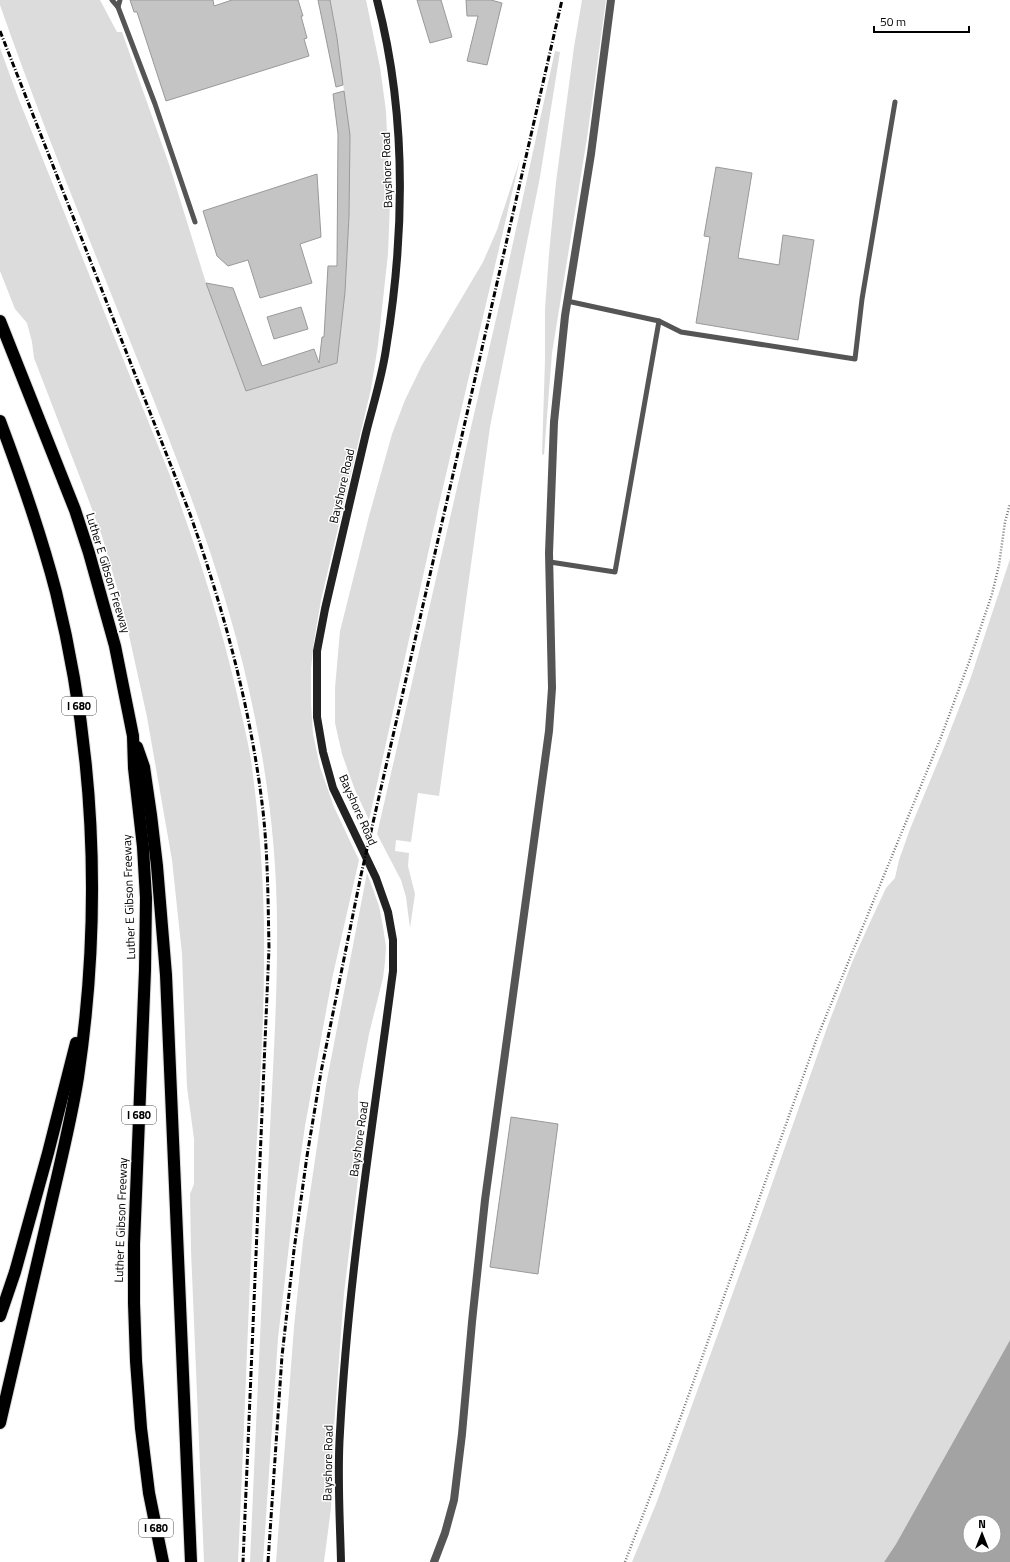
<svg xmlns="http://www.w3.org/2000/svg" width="1010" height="1562" viewBox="0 0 1010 1562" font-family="'Titillium Web',sans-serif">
	<rect width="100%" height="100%" fill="#fff"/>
	<g fill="#dcdcdc">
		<path d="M0,0H100L117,32H122L170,167L206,283L246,391L337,363L345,292L349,216L350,135L337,38L330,0H366L380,67L386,111L390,202L388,254L378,345L371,389L321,600L314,641L311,668V704L313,734L320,767L334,807L359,860L332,979L305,1126L295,1195L278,1338L263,1562H250C256,1425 262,1288 269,1151C272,1082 277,1012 277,942C278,867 270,791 255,718C228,583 179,463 128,336C84,226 39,117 0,5Z"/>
		<path d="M582,0H606L587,138L552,353L544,455L542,454L545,359V309L549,254L556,182L574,47Z"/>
		<path d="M0,48L19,100L169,473C195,544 219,616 236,690C241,713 247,736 251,760C260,826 265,893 264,959C264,1036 258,1114 254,1191C248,1315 244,1438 238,1562H204L191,1250L190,1194L194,1184V1139L187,1087L182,954L172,860L147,717L123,608L102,536L86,493L34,358L32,342L27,323L15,309L0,271Z"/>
		<path d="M555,51L560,52L540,177L490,427L439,796L418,793L411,842L396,840L395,851L409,853L408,866L415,894L410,928L406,897L401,880L377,834L502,293Z"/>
		<path d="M520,159L437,513L369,820L355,790L342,754L335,723V688L340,631L369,516L392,434L405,400L422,365L483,262L497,230Z"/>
		<path d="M1010,559V1340L896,1544L884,1562H632L656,1504L755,1232L828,1025L853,960L872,918L886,888L895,878L899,860L910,829L942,752L970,680Z"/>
		<path d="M367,873L379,906L383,927L386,947L385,962L383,978L369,1034L358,1092V1110L362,1146L344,1293L334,1426L331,1508L324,1562H276L294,1327L303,1241L326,1085Z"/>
	</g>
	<path fill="#a3a3a3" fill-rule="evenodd" d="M1010,1340V1562H884L896,1544ZM970,1522H994V1546H970Z"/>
	<g fill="#c4c4c4" stroke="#999">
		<path d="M130,0H213L214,6L232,0H298L303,16H301L307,38L304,39L309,56L166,101L137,12H134Z"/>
		<path d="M318,0H330L337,38L343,85L336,87Z"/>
		<path d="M417,0H441L452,37L430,43Z"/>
		<path d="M466,0H491L502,3L487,65L467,61L478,16H467Z"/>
		<path d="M344,91L350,135L349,216L345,292L337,363L246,391L206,283L233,288L262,366L314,349L319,363L322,337H324L328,266H337L338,134L333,94Z"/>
		<path d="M716,167L752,173L738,258L779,265L783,235L814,240L798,340L696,323L710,237L704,236Z"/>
		<path d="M317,174L321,237L300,244L312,283L260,298L248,260L228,266L217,256L203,211Z"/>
		<path d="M301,307L308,329L274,339L267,317Z"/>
		<path d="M511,1117L558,1124L538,1274L490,1267Z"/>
	</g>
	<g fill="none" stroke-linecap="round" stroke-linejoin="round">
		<g stroke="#dbdbdb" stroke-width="14">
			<g id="highway">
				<path d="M0,321L75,510L89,553L115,646L133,736L134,768L143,847L146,898L145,970L134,1244V1303L136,1361L141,1428L149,1493L163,1562"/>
				<path d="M0,421C21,477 41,534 56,592C95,751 102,915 78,1077C71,1121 60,1164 50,1208C34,1279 17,1351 0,1423"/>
				<path d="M137,747L144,767L151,815L157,866L166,975L191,1562"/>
				<path d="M0,1316L15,1272L48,1153L76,1043"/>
			</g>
		</g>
		<path stroke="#777" stroke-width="2.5" stroke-dasharray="1 2" stroke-linecap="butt" d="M625,1562L680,1419L817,1038L941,737L969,662L992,594L999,565L1005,522L1010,504"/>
		<g stroke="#555" stroke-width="5">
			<path d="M112,0L118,7L120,0"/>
			<path d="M118,7L155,104L195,222"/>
			<path d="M659,321L681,332L855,359L862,299L895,102"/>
			<path d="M550,562L615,572L659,321L567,301"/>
		</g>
		<path stroke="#555" stroke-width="8" d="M434,1562L445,1533L454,1500L462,1434L472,1322L485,1200L549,731L552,688L549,553L554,422L565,316L591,154L611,0"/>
		<path stroke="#222" stroke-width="8" d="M341,1562C340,1519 337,1475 340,1432C348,1278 373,1124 393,971V940L388,912L376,878L333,788L323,752L317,717V651L325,609C339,551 352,492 366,433C373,405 382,377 386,349C405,233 407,114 377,0"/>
		<use href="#highway" stroke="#000" stroke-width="12"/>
		<g stroke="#000" stroke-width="3" stroke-dasharray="6 2 1 2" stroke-linecap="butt">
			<path d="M0,31L190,514C224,611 251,709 263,811C268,857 268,902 269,948L243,1562"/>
			<path d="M268,1562L282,1356L294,1250L307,1156L321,1072L361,875L562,0"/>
		</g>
	</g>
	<g text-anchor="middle" stroke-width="3" stroke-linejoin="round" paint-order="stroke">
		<g fill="#fff" stroke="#4c4c4c" stroke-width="1">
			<rect x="62" y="697" width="34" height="18" rx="3"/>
			<rect x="122" y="1106" width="34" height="18" rx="3"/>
			<rect x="139" y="1519" width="34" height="18" rx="3"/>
		</g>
		<g font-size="11" font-weight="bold" fill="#000">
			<text x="79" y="710">I 680</text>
			<text x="139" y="1119">I 680</text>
			<text x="156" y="1532">I 680</text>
		</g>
		<g font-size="12" fill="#000" stroke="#fff">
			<text transform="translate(387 170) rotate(-92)" y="4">Bayshore Road</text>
			<text transform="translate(342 486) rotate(-77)" y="4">Bayshore Road</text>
			<text transform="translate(108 573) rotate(73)" y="4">Luther E Gibson Freeway</text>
			<text transform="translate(358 810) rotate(66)" y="4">Bayshore Road</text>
			<text transform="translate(129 897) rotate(-92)" y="4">Luther E Gibson Freeway</text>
			<text transform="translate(359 1139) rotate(-82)" y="4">Bayshore Road</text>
			<text transform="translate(121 1220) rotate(-88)" y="4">Luther E Gibson Freeway</text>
			<text transform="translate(328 1463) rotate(-89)" y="4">Bayshore Road</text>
		</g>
	</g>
	<g transform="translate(982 1534)"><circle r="19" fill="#ffffff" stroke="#999999"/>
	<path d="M0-3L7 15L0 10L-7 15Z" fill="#000000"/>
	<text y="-6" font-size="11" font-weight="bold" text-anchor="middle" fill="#000000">N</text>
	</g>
	<path d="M874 26v6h95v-6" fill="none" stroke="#000000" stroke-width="2"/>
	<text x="880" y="26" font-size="12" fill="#000000" stroke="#ffffff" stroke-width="3" paint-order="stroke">50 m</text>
</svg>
